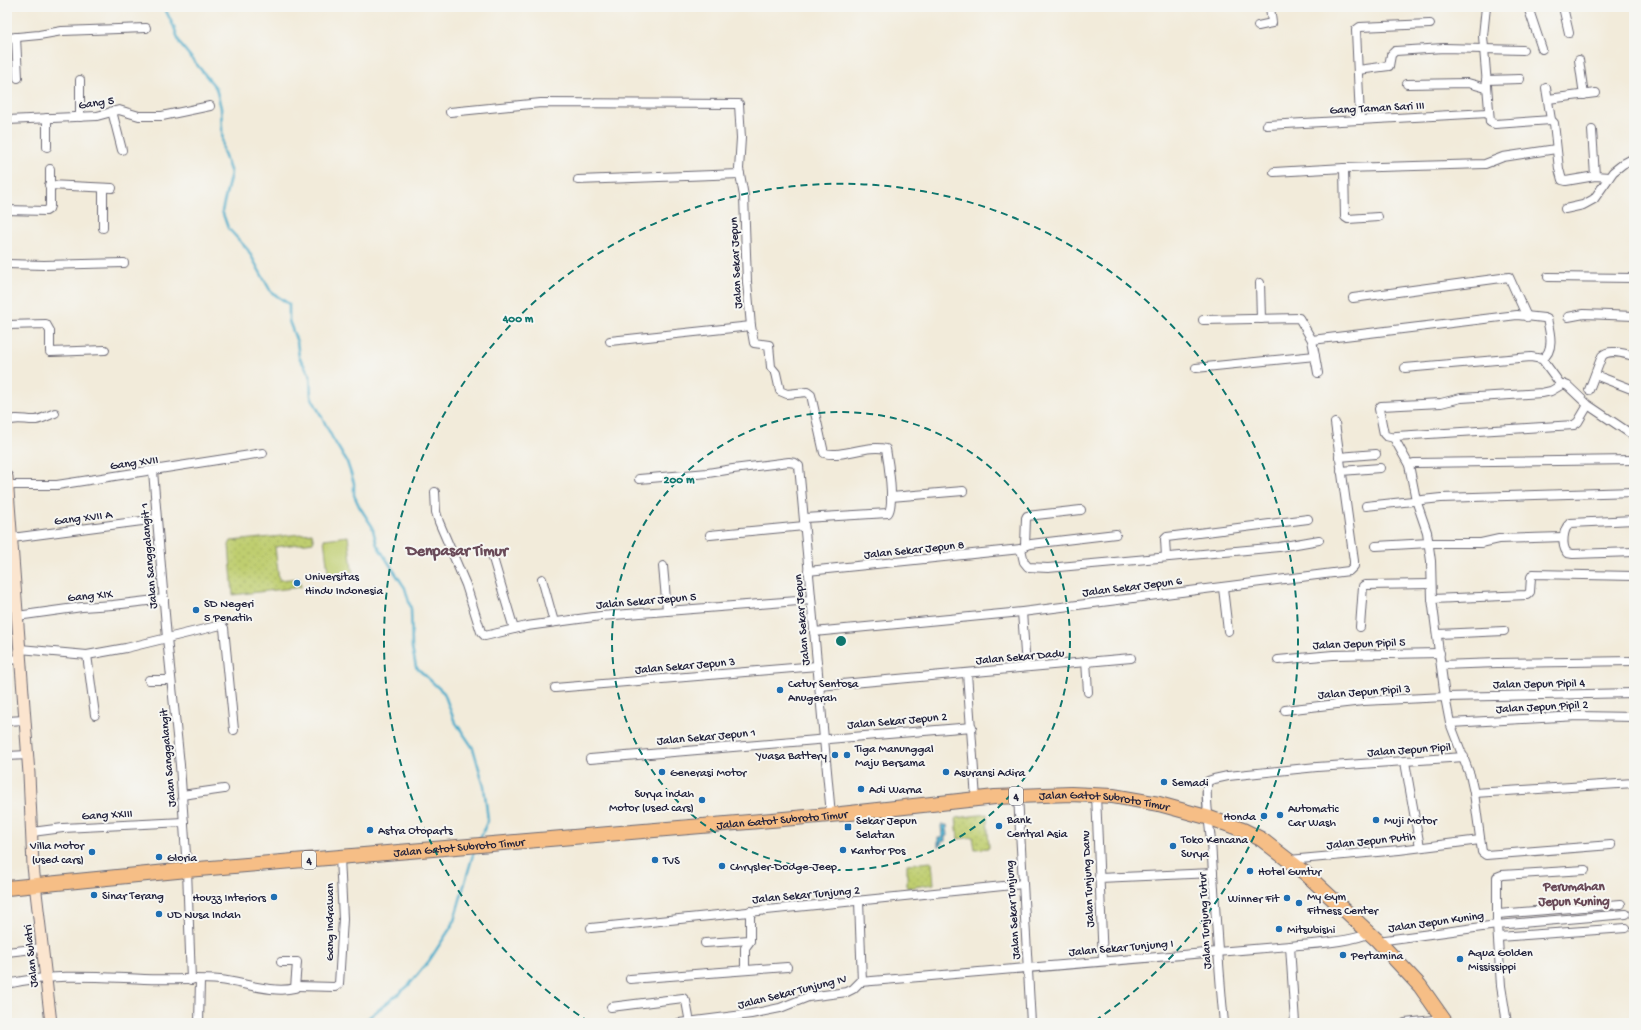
<svg xmlns="http://www.w3.org/2000/svg" width="1641" height="1030" viewBox="0 0 1641 1030" font-family="'Gochi Hand',sans-serif">
	<defs>
		<pattern id="grass-dots" width="8" height="8" patternUnits="userSpaceOnUse"><rect width="8" height="8" fill="#bfce70"/><path d="M2 2h.1M6 6h.1" fill="none" stroke="#a4b162" stroke-width="1.8" stroke-linecap="round"/></pattern>
		<pattern id="water-ripples" width="26" height="14" patternUnits="userSpaceOnUse"><rect width="26" height="14" fill="#4bacca"/><path d="M2 4q2-2 4 0t4 0M15 11q2-2 4 0t4 0" fill="none" stroke="#3e8ca5"/></pattern>
	</defs>
	<rect width="100%" height="100%" fill="#f6f6f2"/>
	<filter id="ink" filterUnits="userSpaceOnUse"><feTurbulence type="fractalNoise" baseFrequency=".025" numOctaves="2"/><feDisplacementMap in="SourceGraphic" scale="8" xChannelSelector="R" yChannelSelector="G"/><feConvolveMatrix kernelMatrix="1 2 1 2 8 2 1 2 1" color-interpolation-filters="sRGB"/></filter>
	<filter id="wash" filterUnits="userSpaceOnUse"><feTurbulence type="fractalNoise" baseFrequency=".012" numOctaves="4" result="noise"/><feDisplacementMap in="SourceGraphic" scale="16" xChannelSelector="R" yChannelSelector="G"/><feGaussianBlur stdDeviation="0.9" result="paint"/><feColorMatrix in="noise" values="0 0 0 0 0 0 0 0 0 0 0 0 0 0 0 0 0 1.4 0 .05"/><feComposite in="paint" operator="in"/></filter>
	<g filter="url(#wash)">
		<rect width="100%" height="100%" fill="#f2ebda"/>
		<g fill="url(#grass-dots)" stroke="#707856">
			<path d="M312,533L314,542L275,547L279,580L299,578L301,587L233,595L229,545L231,541Z"/>
			<path d="M987,814L989,848L975,849L973,837L958,839L956,818Z"/>
			<path d="M932,862L934,884L907,888V864Z"/>
		</g>
		<path fill="#bfce70" stroke="#707856" d="M348,536L353,577L329,580L324,539Z"/>
		<path fill="url(#water-ripples)" stroke="#366782" d="M941,825H947L948,836H945V841L941,842V846H938V838H942Z"/>
		<g fill="none" stroke-linecap="round" stroke-linejoin="round">
			<g stroke="#4bacca" stroke-width="2.5">
				<path d="M164,7L174,27L180,44L216,88L221,108L223,151L231,173L222,211L228,228L248,250L271,292L289,304V321L297,342L299,357L310,375L311,396L333,439L347,462L354,483V495L359,506L372,526L377,545L405,588L411,609L412,648L416,667L444,693L454,720L473,748L484,786L488,820L479,841"/>
				<path d="M362,1023L408,986L429,961L453,924L474,851"/>
			</g>
		</g>
	</g>
	<g filter="url(#ink)">
		<g fill="none" stroke-linecap="round" stroke-linejoin="round">
			<g stroke="#6b6873" stroke-width="10">
				<g id="street">
					<path d="M1486,7L1483,36L1490,122L1495,124L1551,120"/>
					<path d="M1528,7L1542,49"/>
					<path d="M1563,7L1569,33"/>
					<path d="M1258,26L1272,23L1270,7"/>
					<path d="M16,37L18,78"/>
					<path d="M7,38L39,35L62,31L146,28"/>
					<path d="M1579,60L1584,95"/>
					<path d="M1358,70L1389,66L1391,55L1395,51L1444,48L1523,50"/>
					<path d="M80,80V117"/>
					<path d="M1486,80L1520,79"/>
					<path d="M1407,84L1468,83L1486,88"/>
					<path d="M1546,88L1551,120L1554,123L1559,169L1562,180L1566,181L1595,176L1609,177"/>
					<path d="M1548,99L1596,93"/>
					<path d="M112,111L122,150"/>
					<path d="M450,112L541,103L739,104L741,138L739,169L744,196L747,282L751,326L754,343L769,345L771,367L776,373L780,391L787,394L807,392L811,395L824,453C844,458 866,444 886,449C888,460 895,505 888,513L805,518"/>
					<path d="M47,118V147"/>
					<path d="M1360,119L1356,30L1360,27L1430,24"/>
					<path d="M7,120L97,116L119,110L139,116H162L210,106"/>
					<path d="M1267,125L1488,113"/>
					<path d="M1592,130L1595,176"/>
					<path d="M1344,168L1345,217L1348,219L1378,217"/>
					<path d="M1274,172L1344,168L1485,164L1503,157L1556,149"/>
					<path d="M578,180L740,174"/>
					<path d="M49,185L112,188"/>
					<path d="M103,188V228"/>
					<path d="M1565,209L1583,205L1594,199L1613,172L1623,164L1634,158"/>
					<path d="M7,210L46,211L49,209L50,206V169"/>
					<path d="M7,264L44,265L124,263"/>
					<path d="M1548,277L1634,278"/>
					<path d="M1260,283L1261,319"/>
					<path d="M1353,298L1509,277L1527,317"/>
					<path d="M1568,317L1584,314L1634,316"/>
					<path d="M1203,320L1299,318L1312,340L1318,373"/>
					<path d="M7,325L46,324L50,331V352L105,350"/>
					<path d="M1312,340L1517,315L1544,318L1547,319C1550,332 1555,351 1542,359"/>
					<path d="M610,341L751,326"/>
					<path d="M1196,368L1315,356"/>
					<path d="M1405,368L1531,357L1542,359L1561,385"/>
					<path d="M1595,375L1634,390"/>
					<path d="M1589,390L1602,356C1609,348 1625,354 1634,356"/>
					<path d="M1588,405L1578,422L1574,425L1396,436L1394,438L1386,436L1384,434L1379,409L1381,406L1441,403L1461,398L1542,393L1551,391L1563,384L1568,386L1588,405L1634,436"/>
					<path d="M7,422C15,416 27,421 36,420C42,419 49,415 55,413"/>
					<path d="M1394,438L1409,465L1416,500L1427,532L1431,561L1432,599L1445,697L1450,723L1470,775L1474,793L1482,852L1486,855L1611,845"/>
					<path d="M1339,457L1376,454"/>
					<path d="M1409,465L1414,463L1634,460"/>
					<path d="M153,471L167,638L180,765L187,870L191,980"/>
					<path d="M1341,471L1380,468"/>
					<path d="M639,479L708,473L733,469L789,462L795,463L799,466L831,815"/>
					<path d="M7,485H57L263,453"/>
					<path d="M435,492L436,512L439,522L466,585L481,632L485,636L527,626L601,616L811,600"/>
					<path d="M891,497L963,491"/>
					<path d="M1366,506L1441,498L1634,492"/>
					<path d="M1634,520L1570,523C1563,529 1561,545 1567,553L1573,554L1634,552"/>
					<path d="M710,535L804,526"/>
					<path d="M12,538L157,519"/>
					<path d="M1025,546L1026,518L1027,516L1081,510"/>
					<path d="M1376,546L1429,543H1481L1499,539L1563,537"/>
					<path d="M1021,549L1024,562L1028,567L1048,568L1279,547L1319,540"/>
					<path d="M1021,549L1025,546L1031,544L1116,534"/>
					<path d="M492,555L514,629"/>
					<path d="M1166,557L1165,539L1167,537L1308,519"/>
					<path d="M663,566L667,610"/>
					<path d="M808,571L1021,549"/>
					<path d="M542,579L554,622"/>
					<path d="M1223,588L1228,631"/>
					<path d="M7,595L16,594"/>
					<path d="M1432,599L1527,595L1530,592L1531,577L1533,574L1634,576"/>
					<path d="M1022,612L1026,667"/>
					<path d="M17,616L82,607L113,605L164,599"/>
					<path d="M1360,627L1363,586L1365,585L1431,584"/>
					<path d="M814,632L1022,612L1349,571L1354,566V561L1335,423"/>
					<path d="M1438,634L1504,631"/>
					<path d="M20,649L87,655L126,648L221,625L224,628L234,730"/>
					<path d="M87,655L95,715"/>
					<path d="M7,660L21,659"/>
					<path d="M1278,660L1333,655L1440,653"/>
					<path d="M1086,661L1088,692"/>
					<path d="M1441,665L1497,663L1634,661"/>
					<path d="M967,673L976,799"/>
					<path d="M149,680H171"/>
					<path d="M819,686L1131,658"/>
					<path d="M555,688L817,666"/>
					<path d="M1285,710L1363,701L1445,697L1634,693"/>
					<path d="M7,721L25,720"/>
					<path d="M1450,723L1578,716L1634,717"/>
					<path d="M7,756L28,755"/>
					<path d="M590,759L972,727"/>
					<path d="M1405,762L1420,847"/>
					<path d="M1474,793L1634,783"/>
					<path d="M182,795L224,789"/>
					<path d="M1096,795L1103,961"/>
					<path d="M1018,796L1031,1023"/>
					<path d="M32,832L63,828L184,822"/>
					<path d="M1289,860L1399,850L1480,840"/>
					<path d="M1099,878L1213,873"/>
					<path d="M859,901L862,982"/>
					<path d="M1498,914L1621,904"/>
					<path d="M591,928L1023,884"/>
					<path d="M1498,937L1626,928"/>
					<path d="M1378,941L1497,925L1626,914"/>
					<path d="M705,943L750,940"/>
					<path d="M1290,946L1295,1023"/>
					<path d="M7,952L42,948"/>
					<path d="M745,970V948L750,941V911"/>
					<path d="M630,979L787,967"/>
					<path d="M7,984C55,973 95,977 144,979C168,980 196,978 220,980C242,982 273,994 295,988L297,962H281"/>
					<path d="M296,986L335,987L339,984L343,919L340,857"/>
					<path d="M611,1007L683,998L686,1001L690,1023"/>
					<path d="M199,1023L200,980"/>
					<path d="M679,1023L751,1014L780,1008L808,997L847,992L853,989L860,982L1290,946C1309,944 1354,942 1369,933"/>
					<path d="M1224,1023C1218,963 1215,902 1211,842C1210,828 1204,793 1208,781L1214,779L1228,776L1317,767L1464,757"/>
					<path d="M1405,1023L1443,1019"/>
					<path d="M1507,1023L1501,986L1497,925V877L1502,875L1585,870"/>
				</g>
			</g>
			<g stroke="#6b6873" stroke-width="13">
				<path id="secondary" d="M7,477L29,774L33,866L51,1023"/>
			</g>
			<g stroke="#6b6873" stroke-width="16">
				<g id="highway">
					<path id="s1" d="M7,888L187,870L841,814L995,797L1071,794L1113,796L1159,804L1210,818L1243,830L1261,839L1306,874L1378,941L1420,986L1446,1023"/>
				</g>
			</g>
			<use href="#street" stroke="#fff" stroke-width="8"/>
			<use href="#secondary" stroke="#fbe5cf" stroke-width="11"/>
			<use href="#highway" stroke="#f6be86" stroke-width="14"/>
		</g>
	</g>
	<g fill="none" stroke="#0f766e" stroke-width="2" stroke-dasharray="7 5">
		<circle cx="841" cy="641" r="229"/>
		<path d="M589 1022A457 457 0 1 1 1093 1022"/>
	</g>
	<g fill="#1f6fb2" stroke="#f6f6f2" stroke-width="1.5">
		<circle cx="297" cy="583" r="4"/>
		<circle cx="196" cy="610" r="4"/>
		<circle cx="780" cy="690" r="4"/>
		<circle cx="835" cy="755" r="4"/>
		<circle cx="847" cy="755" r="4"/>
		<circle cx="662" cy="772" r="4"/>
		<circle cx="946" cy="772" r="4"/>
		<circle cx="1164" cy="782" r="4"/>
		<circle cx="861" cy="789" r="4"/>
		<circle cx="702" cy="800" r="4"/>
		<circle cx="1280" cy="815" r="4"/>
		<circle cx="1264" cy="816" r="4"/>
		<circle cx="1376" cy="820" r="4"/>
		<circle cx="999" cy="826" r="4"/>
		<rect x="844" y="823" width="8" height="8" rx="2"/>
		<circle cx="370" cy="830" r="4"/>
		<circle cx="1173" cy="846" r="4"/>
		<circle cx="843" cy="850" r="4"/>
		<circle cx="92" cy="852" r="4"/>
		<circle cx="159" cy="857" r="4"/>
		<circle cx="655" cy="860" r="4"/>
		<circle cx="722" cy="866" r="4"/>
		<circle cx="1250" cy="871" r="4"/>
		<circle cx="94" cy="895" r="4"/>
		<circle cx="274" cy="897" r="4"/>
		<circle cx="1287" cy="898" r="4"/>
		<circle cx="1299" cy="903" r="4"/>
		<circle cx="159" cy="914" r="4"/>
		<circle cx="1279" cy="929" r="4"/>
		<circle cx="1343" cy="955" r="4"/>
		<circle cx="1460" cy="959" r="4"/>
	</g>
	<g text-anchor="middle" stroke-width="4" stroke-linejoin="round" paint-order="stroke">
		<g fill="#f6f6f2" stroke="#626272" stroke-width="1">
			<rect x="1009" y="787" width="14" height="18" rx="3"/>
			<rect x="302" y="851" width="14" height="18" rx="3"/>
		</g>
		<g font-size="11" font-weight="bold" fill="#22223b">
			<text x="1016" y="800">4</text>
			<text x="309" y="864">4</text>
		</g>
		<g font-size="12" fill="#22223b" stroke="#f6f6f2">
			<text transform="translate(96 102) rotate(-9)" y="4">Gang 5</text>
			<text transform="translate(1377 107) rotate(-3)" y="4">Gang Taman Sari III</text>
			<text transform="translate(735 263) rotate(-93)" y="4">Jalan Sekar Jepun</text>
			<text transform="translate(134 462) rotate(-8)" y="4">Gang XVII</text>
			<text transform="translate(83 517) rotate(-7)" y="4">Gang XVII A</text>
			<text transform="translate(914 549) rotate(-6)" y="4">Jalan Sekar Jepun 8</text>
			<text transform="translate(148 556) rotate(-95)" y="4">Jalan Sanggalangit 1</text>
			<text transform="translate(1132 586) rotate(-7)" y="4">Jalan Sekar Jepun 6</text>
			<text transform="translate(90 595) rotate(-5)" y="4">Gang XIX</text>
			<text transform="translate(646 600) rotate(-5)" y="4">Jalan Sekar Jepun 5</text>
			<text transform="translate(801 620) rotate(-95)" y="4">Jalan Sekar Jepun</text>
			<text transform="translate(1359 643) rotate(-2)" y="4">Jalan Jepun Pipil 5</text>
			<text transform="translate(1020 656) rotate(-5)" y="4">Jalan Sekar Dadu</text>
			<text transform="translate(685 665) rotate(-5)" y="4">Jalan Sekar Jepun 3</text>
			<text transform="translate(1539 683) rotate(-1)" y="4">Jalan Jepun Pipil 4</text>
			<text transform="translate(1364 691) rotate(-4)" y="4">Jalan Jepun Pipil 3</text>
			<text transform="translate(1542 706) rotate(-3)" y="4">Jalan Jepun Pipil 2</text>
			<text transform="translate(897 720) rotate(-5)" y="4">Jalan Sekar Jepun 2</text>
			<text transform="translate(706 736) rotate(-5)" y="4">Jalan Sekar Jepun 1</text>
			<text transform="translate(1409 749) rotate(-4)" y="4">Jalan Jepun Pipil</text>
			<text transform="translate(167 758) rotate(-95)" y="4">Jalan Sanggalangit</text>
			<text dy="4" stroke="none"><textPath href="#s1" startOffset="1102">Jalan Gatot Subroto Timur</textPath></text>
			<text transform="translate(107 814) rotate(-3)" y="4">Gang XXIII</text>
			<text dy="4" stroke="none"><textPath href="#s1" startOffset="778">Jalan Gatot Subroto Timur</textPath></text>
			<text transform="translate(1371 840) rotate(-6)" y="4">Jalan Jepun Putih</text>
			<text dy="4" stroke="none"><textPath href="#s1" startOffset="454">Jalan Gatot Subroto Timur</textPath></text>
			<text transform="translate(1087 879) rotate(-93)" y="4">Jalan Tunjung Danu</text>
			<text transform="translate(806 894) rotate(-5)" y="4">Jalan Sekar Tunjung 2</text>
			<text transform="translate(1012 910) rotate(-94)" y="4">Jalan Sekar Tunjung</text>
			<text transform="translate(1204 921) rotate(-93)" y="4">Jalan Tunjung Tutur</text>
			<text transform="translate(1436 921) rotate(-8)" y="4">Jalan Jepun Kuning</text>
			<text transform="translate(329 922) rotate(-90)" y="4">Gang Indrawan</text>
			<text transform="translate(1121 947) rotate(-5)" y="4">Jalan Sekar Tunjung I</text>
			<text transform="translate(30 956) rotate(-96)" y="4">Jalan Sulatri</text>
			<text transform="translate(792 991) rotate(-14)" y="4">Jalan Sekar Tunjung IV</text>
		</g>
		<g font-size="12" fill="#22223b" stroke="#f6f6f2" text-anchor="start">
			<text x="305" y="580">Universitas<tspan x="305" dy="14">Hindu Indonesia</tspan></text>
			<text x="204" y="607">SD Negeri<tspan x="204" dy="14">5 Penatih</tspan></text>
			<text x="788" y="687">Catur Sentosa<tspan x="788" dy="14">Anugerah</tspan></text>
			<text x="855" y="752">Tiga Manunggal<tspan x="855" dy="14">Maju Bersama</tspan></text>
			<text x="827" y="759" text-anchor="end">Yuasa Battery</text>
			<text x="670" y="776">Generasi Motor</text>
			<text x="954" y="776">Asuransi Adira</text>
			<text x="1172" y="786">Semadi</text>
			<text x="869" y="793">Adi Warna</text>
			<text x="694" y="797" text-anchor="end">Surya Indah<tspan x="694" dy="14">Motor (used cars)</tspan></text>
			<text x="1288" y="812">Automatic<tspan x="1288" dy="14">Car Wash</tspan></text>
			<text x="1256" y="820" text-anchor="end">Honda</text>
			<text x="1007" y="823">Bank<tspan x="1007" dy="14">Central Asia</tspan></text>
			<text x="856" y="824">Sekar Jepun<tspan x="856" dy="14">Selatan</tspan></text>
			<text x="1384" y="824">Muji Motor</text>
			<text x="378" y="834">Astra Otoparts</text>
			<text x="1181" y="843">Toko Kencana<tspan x="1181" dy="14">Surya</tspan></text>
			<text x="84" y="849" text-anchor="end">Villa Motor<tspan x="84" dy="14">(used cars)</tspan></text>
			<text x="851" y="854">Kantor Pos</text>
			<text x="167" y="861">Gloria</text>
			<text x="663" y="864">TVS</text>
			<text x="730" y="870">Chrysler-Dodge-Jeep</text>
			<text x="1258" y="875">Hotel Guntur</text>
			<text x="102" y="899">Sinar Terang</text>
			<text x="1307" y="900">My Gym<tspan x="1307" dy="14">Fitness Center</tspan></text>
			<text x="266" y="901" text-anchor="end">Houzz Interiors</text>
			<text x="1279" y="902" text-anchor="end">Winner Fit</text>
			<text x="167" y="918">UD Nusa Indah</text>
			<text x="1287" y="933">Mitsubishi</text>
			<text x="1468" y="956">Aqua Golden<tspan x="1468" dy="14">Mississippi</tspan></text>
			<text x="1351" y="959">Pertamina</text>
		</g>
		<g font-size="13" font-weight="bold" fill="#694a58" stroke="#f6f6f2">
			<text x="1574" y="890">Perumahan<tspan x="1574" dy="15">Jepun Kuning</tspan></text>
		</g>
		<g font-size="16" font-weight="bold" fill="#694a58" stroke="#f6f6f2">
			<text x="457" y="555">Denpasar Timur</text>
		</g>
	</g>
	<circle cx="841" cy="641" r="6" fill="#0f766e" stroke="#f6f6f2" stroke-width="2"/>
	<g font-size="12" text-anchor="middle" font-weight="bold" fill="#0f766e" stroke="#f6f6f2" stroke-width="4" stroke-linejoin="round" paint-order="stroke">
		<text x="518" y="322">400 m</text>
		<text x="679" y="483">200 m</text>
	</g>
	<rect width="1641" height="1030" fill="none" stroke="#f6f6f2" stroke-width="24"/>
</svg>
